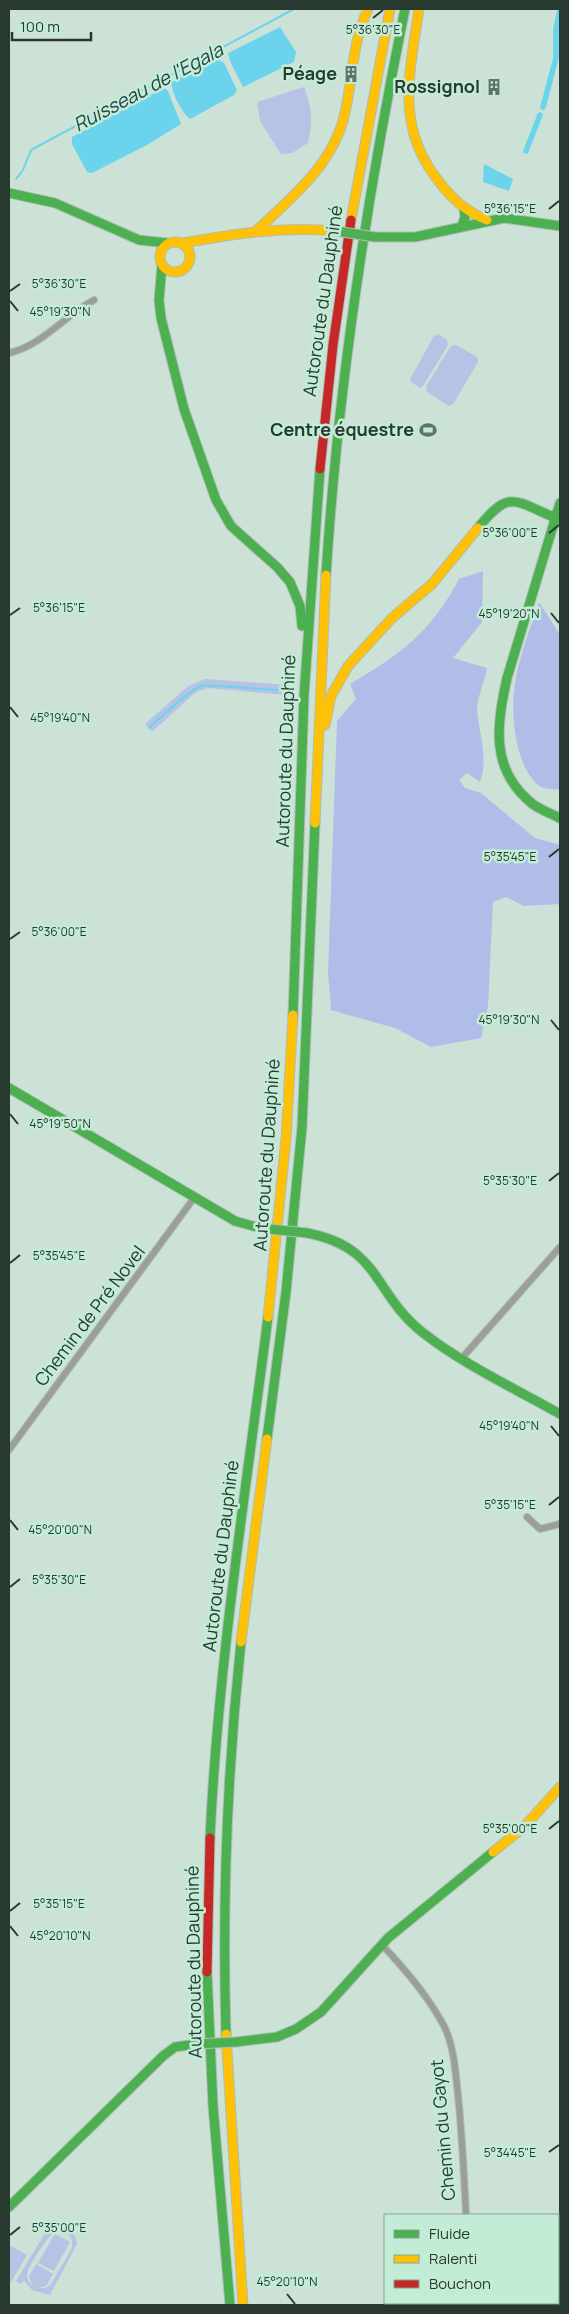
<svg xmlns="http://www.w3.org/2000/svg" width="569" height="2314" viewBox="0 0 569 2314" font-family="Manrope,sans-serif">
	<rect width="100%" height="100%" fill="#cce2d6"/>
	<g fill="#b7c3e5" fill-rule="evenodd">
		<path d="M304,87C312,107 313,122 308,143L292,153L281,154L260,121L257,102Z"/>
		<path d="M438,334L447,340L448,345L423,386L420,388L411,382L410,379L434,336Z"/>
		<path d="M456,345L477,357L478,362L453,404L449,406L427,392L426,386L451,346Z"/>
		<path d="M205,679L287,685L286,695L208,688L196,692L152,732L145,724L188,686Z"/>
		<path d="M53,2220L56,2222L54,2227C67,2225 75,2231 77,2244L50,2295L32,2290L24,2280L21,2284L16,2281ZM57,2231L68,2234L72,2240V2248L51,2284L46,2288H38L46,2286L53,2274L36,2264L29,2276L32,2285L37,2288C32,2286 28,2283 27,2276C27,2267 49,2233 57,2231Z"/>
		<path d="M55,2234L70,2242L54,2271L38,2263Z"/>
		<path d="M9,2245L27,2255L11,2282L9,2281Z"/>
	</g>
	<g fill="#b0bde8">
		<path d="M483,571L482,622L453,658L487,668C485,681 477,697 477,710C479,735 489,757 480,782L467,773L459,780L465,788L481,793L535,838L560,845V904L524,906L506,897L493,902L488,1006L481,1038L431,1047L395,1028L331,1010L328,973L337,721L356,699L350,684C401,654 431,632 459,579Z"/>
		<path d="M539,602L560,635V790C555,789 546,789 541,787C516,771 511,717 514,691C517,661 530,630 539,602Z"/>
	</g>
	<g fill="#6cd3ec">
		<path d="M280,27L296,52L294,62L243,87L230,61L228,53Z"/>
		<path d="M218,59L224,63L237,90L234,95L190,119C183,114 170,92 172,82L211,60Z"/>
		<path d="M164,88L168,91L181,124L147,145L92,173L87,172L72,144V137Z"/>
		<path d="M484,164L513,179L509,191L483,182Z"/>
	</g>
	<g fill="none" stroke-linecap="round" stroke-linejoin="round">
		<g stroke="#6cd3ec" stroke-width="2">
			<path d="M16,179L23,170L31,150L294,9"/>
			<path d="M149,728C162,716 187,692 202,685L292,691"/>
		</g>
		<g stroke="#6cd3ec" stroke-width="5.5">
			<path d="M543,107L556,58V29L560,10"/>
			<path d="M526,151L540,115"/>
		</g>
		<g stroke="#adbfb5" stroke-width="8">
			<g id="street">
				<path d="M9,353C43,345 64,316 94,300"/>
				<path d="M462,1358L560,1247"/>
				<path d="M9,1450L194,1198"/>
				<path d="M527,1517L540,1529L560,1524"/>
				<path d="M382,1945C405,1969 428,1996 444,2026C453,2044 455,2066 457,2086C462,2129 464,2172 466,2215"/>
				<path d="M442,2303L447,2305"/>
				<path d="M471,2303L472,2305"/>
			</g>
		</g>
		<g stroke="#adbfb5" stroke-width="11">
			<g id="fast">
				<path d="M9,193L55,203L139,240L167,243"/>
				<path d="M462,226L465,217L464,209"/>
				<path d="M375,237H415L504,218L560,226"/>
				<path d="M162,265L159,300L161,318L184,409L216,500L231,526L277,567L290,582L300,606L302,626"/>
				<path d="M560,503L507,678C497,724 490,767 529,801C537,809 550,813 560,818"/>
				<path d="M478,528C508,491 512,499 551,516L557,514"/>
				<path d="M326,575C338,385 367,196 405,9"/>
				<path d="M559,818H560"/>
				<path d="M293,1015L304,696L320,469"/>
				<path d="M9,1088L235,1221L260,1228"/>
				<path d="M307,1233C381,1247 373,1293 422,1332C464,1365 514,1388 560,1414"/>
				<path d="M267,1439L286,1292L302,1127L315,823"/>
				<path d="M210,1838C218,1664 246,1490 268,1317"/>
				<path d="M207,1972L213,2106L230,2305"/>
				<path d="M226,2034C222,1903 227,1773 241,1642"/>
				<path d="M236,2042L277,2037L296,2029L321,2012L388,1938L493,1852"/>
				<path d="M9,2207L163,2056L175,2047L196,2044"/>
			</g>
		</g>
		<g stroke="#adbfb5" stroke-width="11">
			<g id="slow">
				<path d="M419,9C410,72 395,125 437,179C450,197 466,212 487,220"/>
				<path d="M351,220L390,9"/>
				<path d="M257,230C293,197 334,163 345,113C353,77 352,43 368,9"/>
				<circle cx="175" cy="257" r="15"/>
				<path d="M183,243C235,234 283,226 336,231"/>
				<path d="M325,725L331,696L348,666L392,618L432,584L478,528"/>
				<path d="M315,823L326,575"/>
				<path d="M268,1317L286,1139L293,1015"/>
				<path d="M241,1642L267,1439"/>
				<path d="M493,1852L524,1827L560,1787"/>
				<path d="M226,2034L243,2305"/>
			</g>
		</g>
		<g stroke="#adbfb5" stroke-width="11">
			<g id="jam">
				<path d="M320,469L333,345L351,220"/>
				<path d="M207,1972L210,1838"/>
			</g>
		</g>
		<use href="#street" stroke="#9c9f99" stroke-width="6"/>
		<use href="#fast" stroke="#4caf50" stroke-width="9"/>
		<use href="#slow" stroke="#ffc107" stroke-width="9"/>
		<use href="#jam" stroke="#c62828" stroke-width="9"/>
		<g stroke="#adbfb5" stroke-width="11" stroke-linecap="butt">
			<g id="fast-bridge">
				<path d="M336,231L375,237"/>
				<path d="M260,1228L307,1233"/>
				<path d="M196,2044L236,2042"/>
			</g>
		</g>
		<use href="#fast-bridge" stroke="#4caf50" stroke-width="9"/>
	</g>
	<path fill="none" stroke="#283930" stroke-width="2" d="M373,18L383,10M549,209L559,201M10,291L20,284M10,301L18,311M549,533L559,525M551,613L559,623M10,615L20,608M10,707L18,717M549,857L559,849M10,939L20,932M551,1020L559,1030M10,1114L18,1124M549,1181L559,1173M10,1263L20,1255M551,1426L559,1436M549,1505L559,1497M10,1520L18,1530M10,1587L20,1579M549,1829L559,1821M10,1911L20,1903M10,1926L18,1936M549,2152L559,2145M10,2235L20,2227M287,2294L295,2304"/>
	<defs>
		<g id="building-bare" transform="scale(1.35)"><path d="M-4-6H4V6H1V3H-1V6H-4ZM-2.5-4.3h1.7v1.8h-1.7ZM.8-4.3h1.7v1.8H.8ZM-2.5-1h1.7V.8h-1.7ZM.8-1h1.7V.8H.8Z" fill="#61746a" stroke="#c2ecd5" stroke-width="2.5" paint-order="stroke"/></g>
		<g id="stadium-bare" transform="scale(1.35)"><path d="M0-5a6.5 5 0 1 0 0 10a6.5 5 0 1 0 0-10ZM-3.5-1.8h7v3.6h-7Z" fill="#61746a" stroke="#c2ecd5" stroke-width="2.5" paint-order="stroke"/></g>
	</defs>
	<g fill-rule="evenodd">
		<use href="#building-bare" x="351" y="74"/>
		<use href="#building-bare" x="494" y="87"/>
		<use href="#stadium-bare" x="428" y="430"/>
	</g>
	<g text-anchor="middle" stroke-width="5" stroke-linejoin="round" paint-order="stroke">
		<g font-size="18" font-weight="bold" fill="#283930" stroke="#c2ecd5" text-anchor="end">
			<text x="337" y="80">Péage</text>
			<text x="480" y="93">Rossignol</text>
			<text x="414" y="436">Centre équestre</text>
		</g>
		<g font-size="18" fill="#283930" stroke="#c2ecd5">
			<text transform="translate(323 301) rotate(-82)" y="6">Autoroute du Dauphiné</text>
			<text transform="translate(286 751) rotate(-88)" y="6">Autoroute du Dauphiné</text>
			<text transform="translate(267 1155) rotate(-86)" y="6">Autoroute du Dauphiné</text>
			<text transform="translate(90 1316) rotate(-53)" y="6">Chemin de Pré Novel</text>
			<text transform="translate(221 1556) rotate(-83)" y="6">Autoroute du Dauphiné</text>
			<text transform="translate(194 1962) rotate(-91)" y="6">Autoroute du Dauphiné</text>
			<text transform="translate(443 2130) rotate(-95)" y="6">Chemin du Gayot</text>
		</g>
		<g font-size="19" font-style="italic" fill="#25424b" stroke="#c2ecd5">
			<text transform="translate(148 87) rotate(-28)" y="7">Ruisseau de l'Egala</text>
		</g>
	</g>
	<g font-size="12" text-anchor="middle" fill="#283930" stroke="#c2ecd5" stroke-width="5" stroke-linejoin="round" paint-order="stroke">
		<text x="373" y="34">5°36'30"E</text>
		<text x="510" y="213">5°36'15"E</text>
		<text x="59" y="288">5°36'30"E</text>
		<text x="60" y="316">45°19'30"N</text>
		<text x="510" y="537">5°36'00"E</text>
		<text x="59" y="612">5°36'15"E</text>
		<text x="509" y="618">45°19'20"N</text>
		<text x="60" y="722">45°19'40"N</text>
		<text x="510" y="861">5°35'45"E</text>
		<text x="59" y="936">5°36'00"E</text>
		<text x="509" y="1024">45°19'30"N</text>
		<text x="60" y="1128">45°19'50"N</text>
		<text x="510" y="1185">5°35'30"E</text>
		<text x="59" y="1260">5°35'45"E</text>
		<text x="509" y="1430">45°19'40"N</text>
		<text x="510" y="1509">5°35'15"E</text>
		<text x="60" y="1534">45°20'00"N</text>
		<text x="59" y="1584">5°35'30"E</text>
		<text x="510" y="1833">5°35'00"E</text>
		<text x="59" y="1908">5°35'15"E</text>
		<text x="60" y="1940">45°20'10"N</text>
		<text x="510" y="2157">5°34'45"E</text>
		<text x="59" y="2232">5°35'00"E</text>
		<text x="287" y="2286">45°20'10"N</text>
	</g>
	<rect width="569" height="2314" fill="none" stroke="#283930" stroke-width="20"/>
	<rect x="384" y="2214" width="175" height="90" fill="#c2ecd5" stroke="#84a493"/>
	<rect x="394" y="2230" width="25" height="8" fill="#4caf50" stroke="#84a493"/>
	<text x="429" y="2239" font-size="15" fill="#283930">Fluide</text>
	<rect x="394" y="2255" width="25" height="8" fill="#ffc107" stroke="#84a493"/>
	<text x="429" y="2264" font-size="15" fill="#283930">Ralenti</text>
	<rect x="394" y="2280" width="25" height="8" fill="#c62828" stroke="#84a493"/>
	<text x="429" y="2289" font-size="15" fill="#283930">Bouchon</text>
	<path d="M12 32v8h79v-8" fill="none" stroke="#283930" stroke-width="2.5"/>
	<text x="20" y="32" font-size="15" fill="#283930" stroke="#c2ecd5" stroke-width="4" paint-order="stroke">100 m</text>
</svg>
